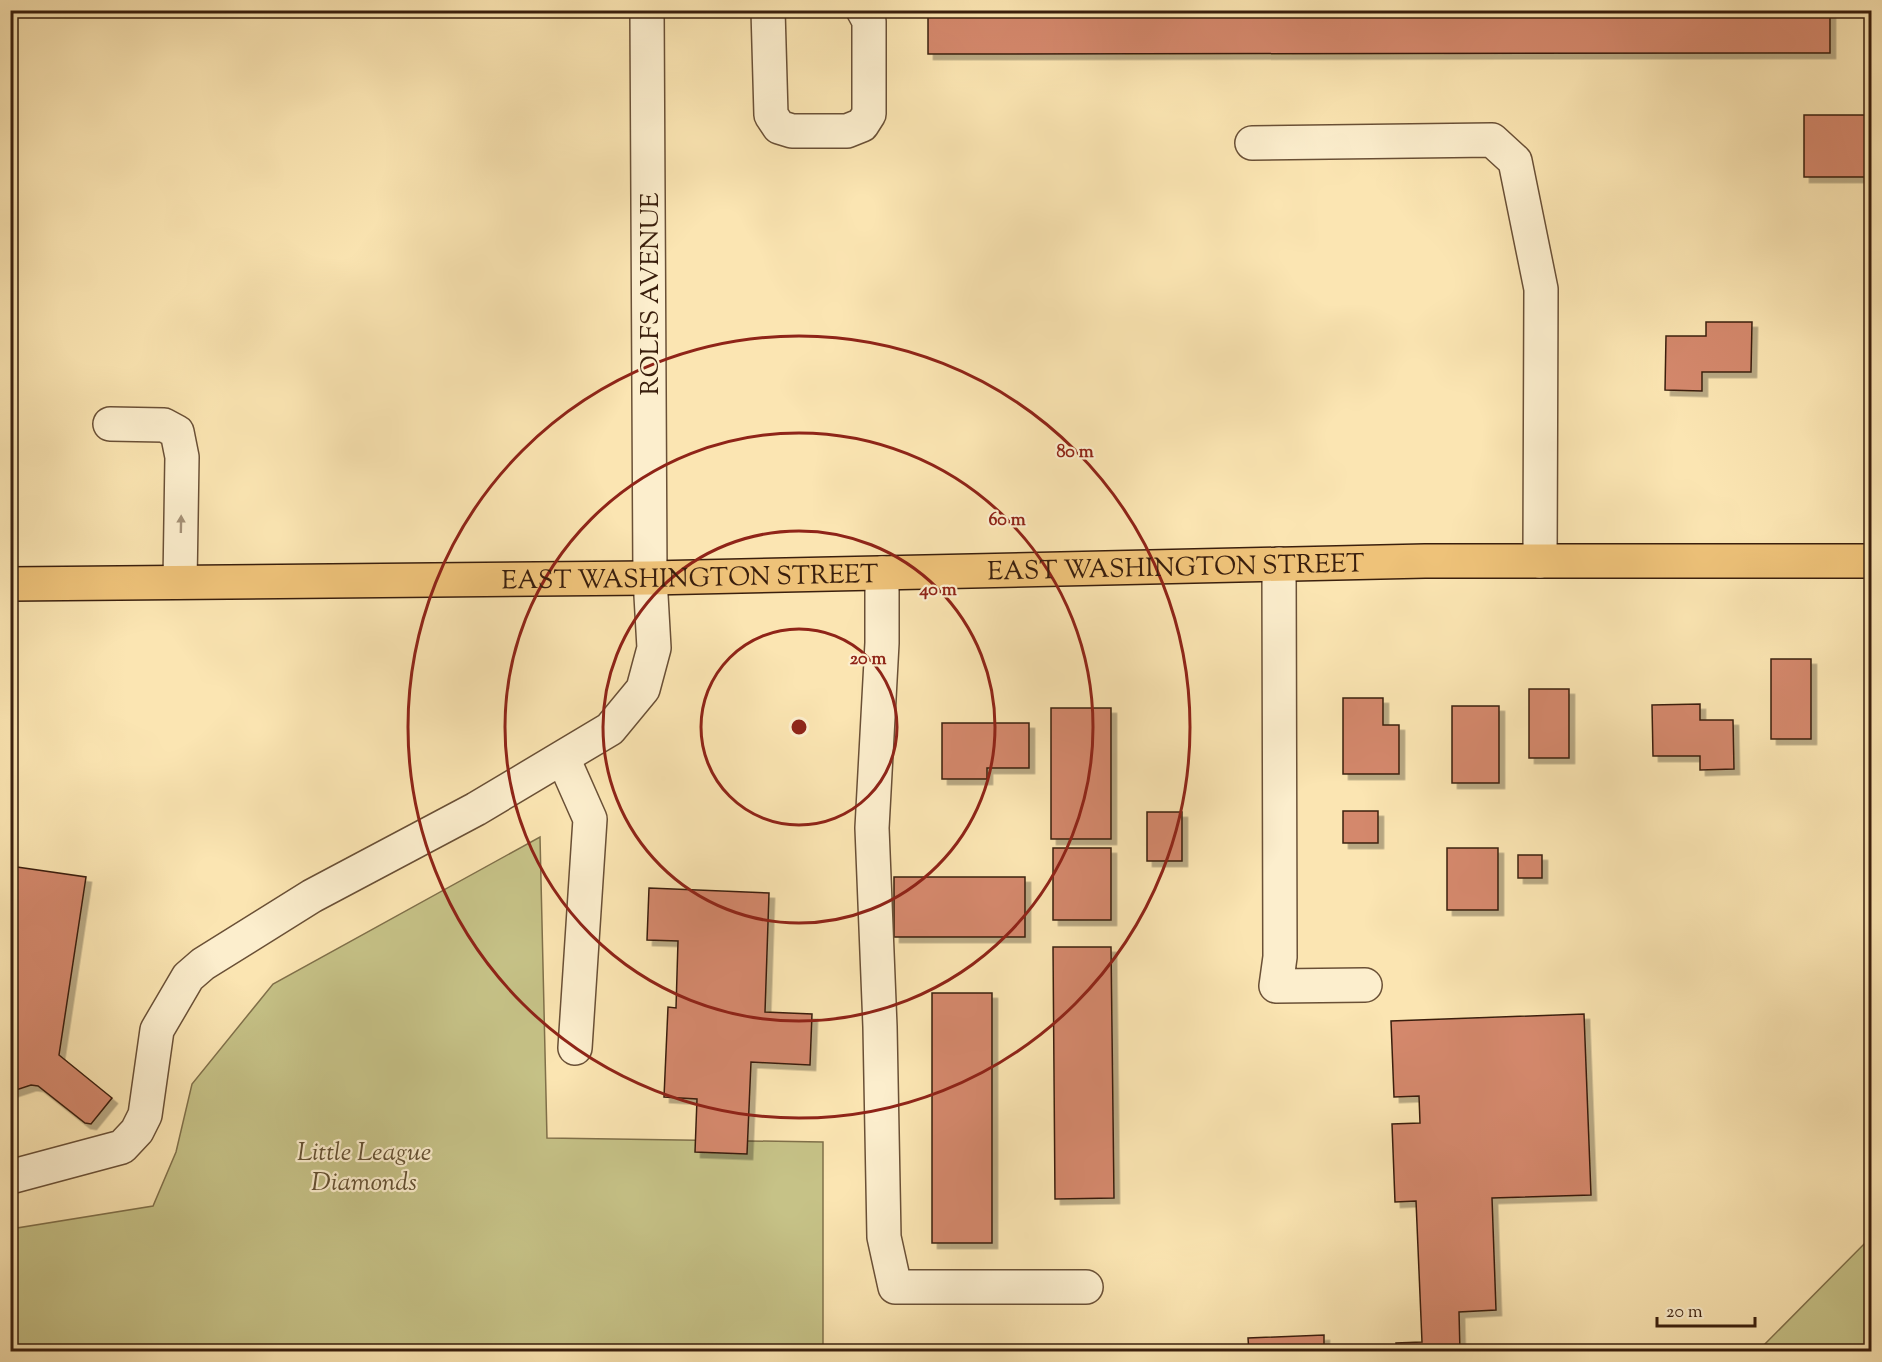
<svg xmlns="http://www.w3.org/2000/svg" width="1882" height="1362" viewBox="0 0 1882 1362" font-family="'Sorts Mill Goudy',serif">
	<defs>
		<filter id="shadow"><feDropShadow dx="5.5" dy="5.5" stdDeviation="0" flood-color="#0004"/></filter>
	</defs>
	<rect width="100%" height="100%" fill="#fbe5b2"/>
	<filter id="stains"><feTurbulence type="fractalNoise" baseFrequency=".00333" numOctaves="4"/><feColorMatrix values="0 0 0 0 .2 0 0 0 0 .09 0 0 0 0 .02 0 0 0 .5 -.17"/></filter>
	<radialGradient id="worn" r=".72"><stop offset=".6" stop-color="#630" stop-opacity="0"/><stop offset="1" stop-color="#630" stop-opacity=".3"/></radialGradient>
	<g fill="#c6c287" stroke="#80704a" stroke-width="1.5">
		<path d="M540,837L547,1138L823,1142V1351L11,1352V1229L153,1206L176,1152L192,1084L273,984Z"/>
		<path d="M1871,1237V1351H1758Z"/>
	</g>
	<g fill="#d4886c" stroke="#3a1f0d" stroke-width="1.5" filter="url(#shadow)">
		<path d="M928,10H1830V53L928,54Z"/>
		<rect x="1804" y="115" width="68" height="62"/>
		<path d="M1706,322H1752L1751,372H1702V391L1665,390L1666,336H1706Z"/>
		<rect x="1771" y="659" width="40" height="80"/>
		<rect x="1529" y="689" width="40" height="69"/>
		<path d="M1343,698H1383V725H1399V774H1343Z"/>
		<path d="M1700,704V720H1733L1734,769L1700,770V756H1653L1652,705Z"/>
		<rect x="1452" y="706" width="47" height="77"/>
		<rect x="1051" y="708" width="60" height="131"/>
		<path d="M942,723H1029V768H987V779H942Z"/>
		<rect x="1343" y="811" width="35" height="32"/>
		<rect x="1147" y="812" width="35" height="49"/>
		<rect x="1053" y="848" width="58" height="72"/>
		<rect x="1447" y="848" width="51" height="62"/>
		<rect x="1518" y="855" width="24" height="23"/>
		<path d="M10,866L86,877L59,1055L112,1098L91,1124L85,1123L38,1086L31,1085L10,1092Z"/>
		<rect x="894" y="877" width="131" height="60"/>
		<path d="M649,888L769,893L765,1012L812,1014L810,1065L751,1062L747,1154L695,1152L697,1099L664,1097L668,1007L676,1008L678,941L647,940Z"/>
		<path d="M1053,947H1111L1114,1198L1055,1199Z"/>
		<rect x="932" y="993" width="60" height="250"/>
		<path d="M1584,1014L1591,1195L1492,1198L1496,1310L1459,1312L1460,1352H1397L1396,1343L1422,1342L1416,1201L1395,1202L1392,1124L1420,1123L1419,1096L1394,1097L1391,1021Z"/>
		<path d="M1324,1335V1352H1249L1248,1338Z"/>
	</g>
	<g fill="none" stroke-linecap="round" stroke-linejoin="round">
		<g stroke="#6a5036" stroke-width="36">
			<g id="minor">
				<path d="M768,10L771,115L779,127L792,131H847L862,125L869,114V21L863,10"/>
				<path d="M1252,143L1492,140L1515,161L1541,289L1540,561"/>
				<path d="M110,424L164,425L177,432L182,457L180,582"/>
				<path d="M1279,564L1280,957L1276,986L1365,985"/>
				<path d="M882,573V643L872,828L880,1027L884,1237L895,1287H1086"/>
				<path d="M563,758L590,819L575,1048"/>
				<path d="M10,1177L122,1147L137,1131L145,1115L157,1030L188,977L203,964L312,896L476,809L610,729L643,689L654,648L650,578L647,10"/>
			</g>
		</g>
		<g stroke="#3a1f0d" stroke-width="36">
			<g id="major">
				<path id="s1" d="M10,584L650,578L1425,561H1872"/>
			</g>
		</g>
		<use href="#minor" stroke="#fceecd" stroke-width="33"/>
		<use href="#major" stroke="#eec279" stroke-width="33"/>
	</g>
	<defs><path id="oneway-solid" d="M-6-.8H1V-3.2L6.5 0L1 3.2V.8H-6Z" transform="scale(1.5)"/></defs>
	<use fill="#a59177" href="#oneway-solid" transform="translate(181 524) rotate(-89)"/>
	<g fill="none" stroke="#8f2418" stroke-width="3">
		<circle cx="799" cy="727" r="98"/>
		<circle cx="799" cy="727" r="196"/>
		<circle cx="799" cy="727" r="294"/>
		<circle cx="799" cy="727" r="391"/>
	</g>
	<g text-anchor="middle" stroke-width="4.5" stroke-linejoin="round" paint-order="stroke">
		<g font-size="26" fill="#3a1f0d" stroke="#fceecd">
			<text transform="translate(649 294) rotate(-90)" y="9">ROLFS AVENUE</text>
			<text dy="9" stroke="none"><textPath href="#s1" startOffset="1166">EAST WASHINGTON STREET</textPath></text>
			<text dy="9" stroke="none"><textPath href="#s1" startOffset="680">EAST WASHINGTON STREET</textPath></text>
		</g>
		<g font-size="26" font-style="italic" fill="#645032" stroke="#fceecd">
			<text x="364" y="1160">Little League<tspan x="364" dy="30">Diamonds</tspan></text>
		</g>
	</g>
	<circle cx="799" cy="727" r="9" fill="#8f2418" stroke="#fceecd" stroke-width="3"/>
	<g font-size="18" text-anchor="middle" font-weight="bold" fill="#8f2418" stroke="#fceecd" stroke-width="4.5" stroke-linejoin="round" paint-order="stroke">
		<text x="1075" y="457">80 m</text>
		<text x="1007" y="525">60 m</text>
		<text x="938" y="595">40 m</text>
		<text x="868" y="664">20 m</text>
	</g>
	<rect width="1882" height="1362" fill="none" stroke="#fbe5b2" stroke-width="36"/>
	<rect x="12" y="12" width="1858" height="1338" fill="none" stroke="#3a1f0d" stroke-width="3"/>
	<rect x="18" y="18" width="1846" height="1326" fill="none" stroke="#3a1f0d" stroke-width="1.5"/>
	<path d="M1657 1317v9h98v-9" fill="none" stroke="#3a1f0d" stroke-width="3"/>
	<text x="1666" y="1317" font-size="18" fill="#3a1f0d" stroke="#fceecd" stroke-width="4.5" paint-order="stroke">20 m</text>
	<rect width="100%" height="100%" filter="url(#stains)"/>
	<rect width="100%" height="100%" fill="url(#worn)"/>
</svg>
